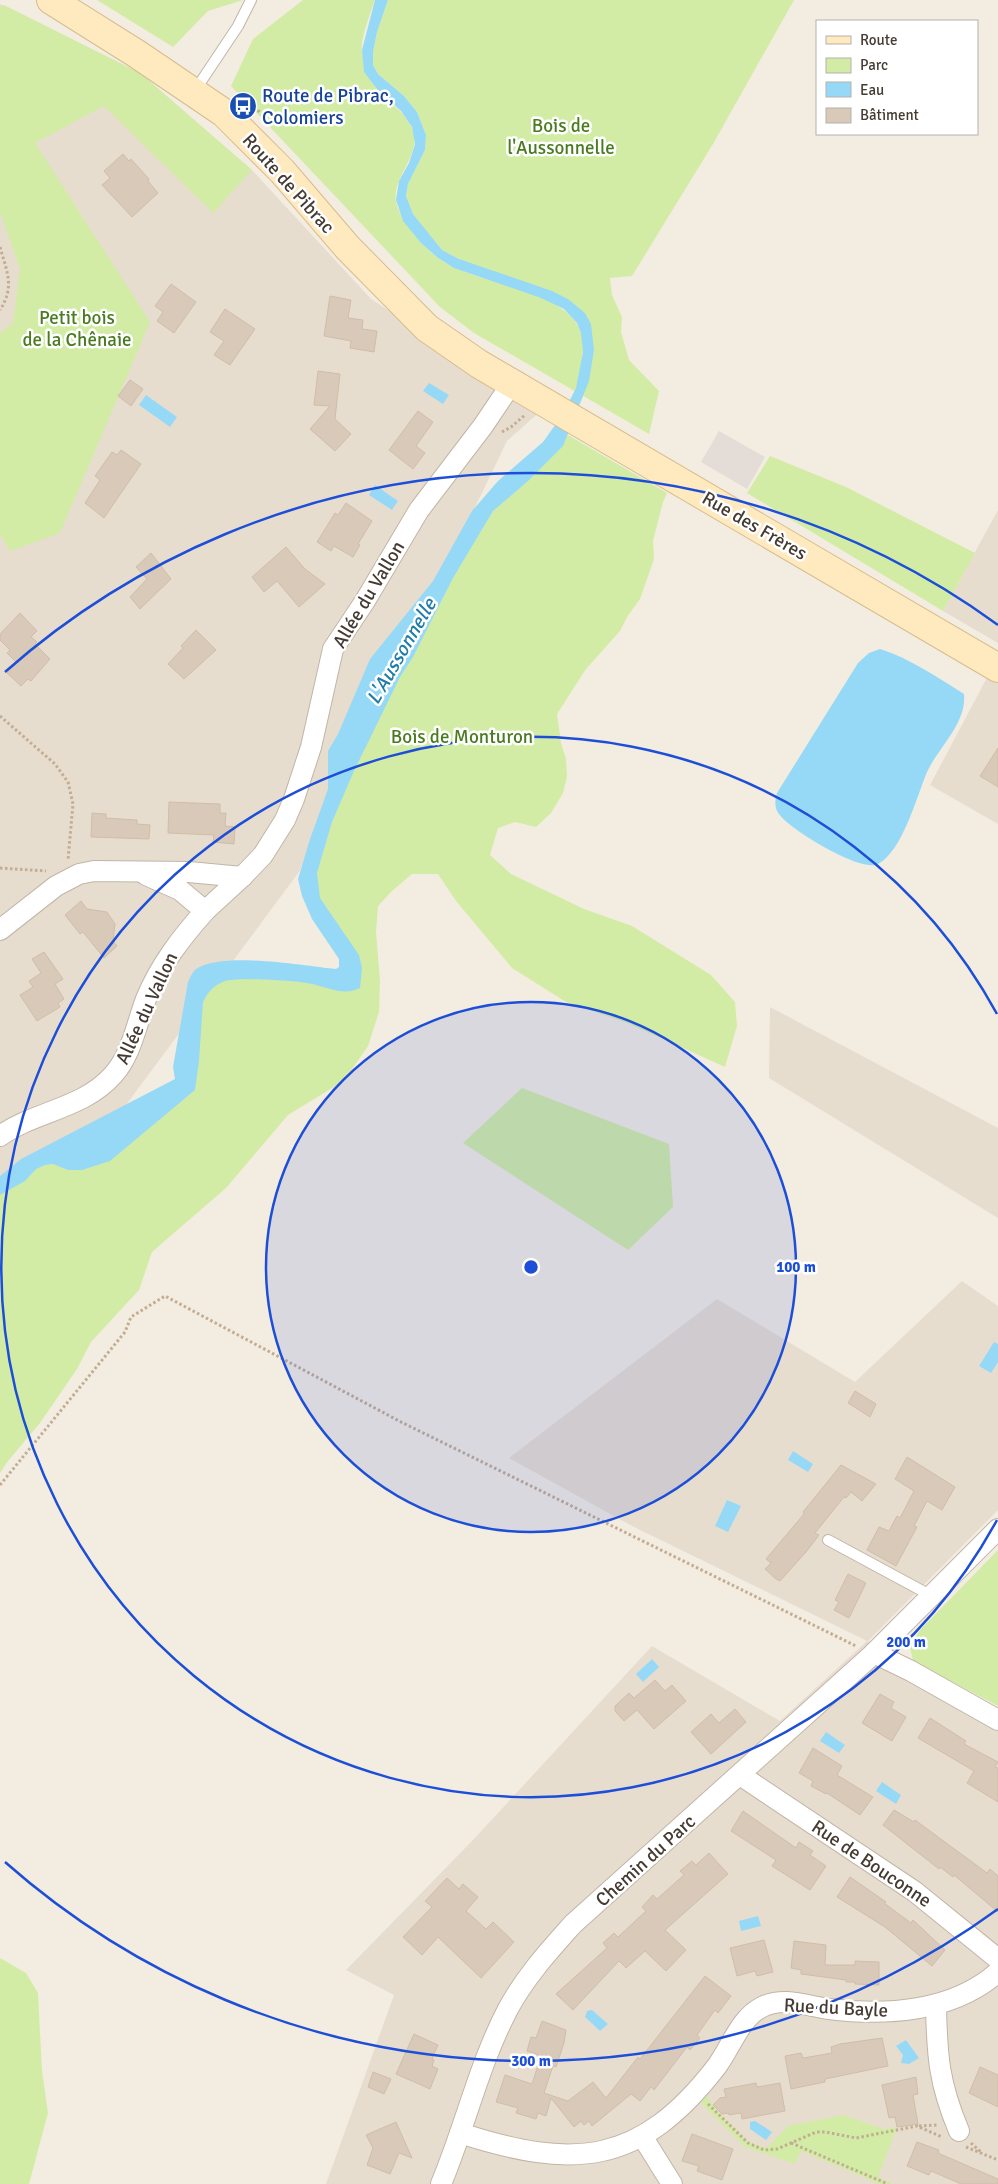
<svg xmlns="http://www.w3.org/2000/svg" width="998" height="2184" viewBox="0 0 998 2184" font-family="Signika,sans-serif">
	<rect width="100%" height="100%" fill="#f3ece1"/>
	<g fill="#e7ddcf">
		<path d="M0,4L140,73L252,170L371,299L542,410L507,441L299,872L117,1117L0,1180Z"/>
		<path d="M998,510V643L943,611Z"/>
		<path d="M998,657V824L930,785Z"/>
		<path d="M770,1007L998,1128V1218L769,1078Z"/>
		<path d="M962,1281L998,1306V1510L868,1641L998,1710V2184H326L394,1995L346,1970L473,1840L652,1646L780,1721L867,1641L632,1526L509,1458L717,1299L855,1382Z"/>
	</g>
	<path fill="#e4ddd7" d="M719,431L765,457L747,489L701,462Z"/>
	<g fill="#d3eca5">
		<path d="M97,0H243L208,11L173,47Z"/>
		<path d="M303,0H375C371,12 360,39 362,51C363,58 368,66 371,72C373,78 374,85 378,90C389,103 403,110 411,126C425,153 392,175 396,201C399,220 423,246 438,258C475,288 597,288 582,357L593,352L585,313L459,259L442,250L428,234L413,214L406,196L408,184L425,150L426,135L417,112L404,96L378,74L373,65V52L377,32L388,0H794L713,144L632,276L610,278L612,295L622,317L621,332L629,360L659,391L649,434L474,333L440,307L231,86L253,39Z"/>
		<path d="M4,5L140,73L252,170L213,213L104,106L35,143L150,322L60,533L10,551L0,534V333L13,323L20,269L0,212V7Z"/>
		<path d="M561,431L667,493L663,502L653,541L654,559L640,599L627,617L620,631L586,669L557,714L561,743L566,759L567,777L563,793L551,813L536,827L515,822L498,828L490,855L511,874L584,909L632,926L711,975L735,1002L737,1026L725,1067L628,1023L566,1002L512,968L456,901L438,874H412L392,891L378,906L376,932L380,981L379,1012L368,1046L352,1069L337,1085L288,1115L226,1188L152,1252L139,1290L91,1342L77,1369L40,1423L8,1461L0,1473V1188L186,1074L199,973L353,982L302,882L368,704L477,522Z"/>
		<path d="M770,456L846,487L975,553L943,611L747,493Z"/>
		<path d="M522,1088L669,1144L673,1207L628,1250L463,1143Z"/>
		<path d="M998,1550V1706L913,1661L910,1647L920,1630Z"/>
		<path d="M0,1958L26,1973L38,1993L42,2071L48,2113L29,2184H0Z"/>
		<path d="M700,2087L718,2112L749,2142L767,2148L788,2126L843,2115L884,2129L897,2127L878,2177L893,2184H880L801,2151L795,2164L745,2147L693,2095Z"/>
	</g>
	<g fill="#96d9f7">
		<path d="M375,0H388L377,32L373,52V65L378,74L404,96L417,112L426,135L425,150L408,184L406,196L413,214L442,250L459,259L552,291L568,299L585,313L591,324L594,350L589,381L563,446L528,481L493,511L453,578L413,657L400,677L354,771L332,822L317,873L320,898L359,955L362,968L360,988C342,997 326,986 307,983C294,981 237,977 225,981C214,985 208,992 203,1002L199,1061L195,1090L110,1161L82,1170H68L53,1164L45,1165L36,1169L25,1181L0,1195V1176L21,1159L175,1079L173,1067L188,982C190,978 192,972 196,969C224,951 303,966 336,969L339,967V959L312,919L302,896L298,879L310,839L328,789V751L338,734L370,659L433,581L472,511L498,481L543,442L563,414L576,388L583,352L581,333L577,323L564,309L541,298L454,268L438,258L421,243L403,221L396,200L399,181L409,163L415,144L412,127L401,111L377,89L364,72L362,50Z"/>
		<path d="M429,383L449,395L443,404L423,391Z"/>
		<path d="M146,395L177,417L170,427L139,405Z"/>
		<path d="M375,485L398,501L392,510L369,495Z"/>
		<path d="M880,649C911,659 937,677 964,694C967,723 938,748 927,772C917,796 902,852 878,864C861,873 789,829 779,814C774,808 775,800 777,793L858,663L869,653Z"/>
		<path d="M994,1342L998,1344V1362L991,1373L979,1366Z"/>
		<path d="M793,1451L813,1464L808,1472L788,1460Z"/>
		<path d="M727,1500L741,1506L728,1532L715,1526Z"/>
		<path d="M652,1659L659,1667L643,1682L636,1674Z"/>
		<path d="M826,1732L845,1745L839,1753L820,1741Z"/>
		<path d="M882,1782L901,1795L896,1804L876,1791Z"/>
		<path d="M758,1916L761,1926L741,1931L739,1921Z"/>
		<path d="M592,2010L608,2024L600,2031L585,2017L587,2011Z"/>
		<path d="M906,2040L919,2058L909,2064L901,2063L903,2055L896,2046Z"/>
		<path d="M755,2121L772,2132L766,2140L750,2129V2122Z"/>
	</g>
	<g fill="#d8c9b9" stroke="#d1bda8">
		<path d="M123,154L129,161L131,159L149,179L148,181L158,193L132,217L102,185L110,178L104,171Z"/>
		<path d="M171,284L196,302L174,333L157,321L163,312L155,306Z"/>
		<path d="M330,296L351,300L348,318L363,320L362,329L377,331L374,352L350,348L351,341L324,336Z"/>
		<path d="M225,309L255,329L230,365L214,355L224,341L210,332Z"/>
		<path d="M318,371L340,374L335,419L351,434L335,451L310,429L330,406L314,405Z"/>
		<path d="M130,380L143,389L131,406L118,396Z"/>
		<path d="M418,411L433,422L416,446L425,453L413,469L389,450Z"/>
		<path d="M121,450L141,464L104,518L85,503L100,480L95,476L112,452L117,455Z"/>
		<path d="M346,503L372,521L358,544L360,545L353,557L334,546L331,551L317,542L335,513L338,515Z"/>
		<path d="M286,547L305,569L325,584L299,607L277,581L264,592L252,577Z"/>
		<path d="M151,553L171,579L140,609L130,597L147,579L136,567Z"/>
		<path d="M20,613L37,631L31,637L37,642L35,644L50,659L31,681L28,679L21,686L7,673L17,663L7,653L10,650L0,640V634Z"/>
		<path d="M196,630L216,650L184,679L168,664L183,648L181,646Z"/>
		<path d="M998,748V787L980,776Z"/>
		<path d="M169,802L220,804V813H226L225,826L235,827L234,844L213,842L214,835L168,833Z"/>
		<path d="M92,813L106,814V818L137,820V824L150,825L149,839L91,837Z"/>
		<path d="M81,901L87,909L107,912L115,924L113,941L117,946L104,958L83,932L80,934L65,915Z"/>
		<path d="M44,952L63,979L55,984L64,999L58,1003L60,1007L37,1021L20,995L33,987L29,981L41,973L32,959Z"/>
		<path d="M855,1391L876,1404L870,1417L848,1403Z"/>
		<path d="M907,1457L955,1487L942,1510L927,1501L914,1526L917,1527L896,1566L867,1550L879,1527L889,1531L897,1516L900,1518L914,1491L895,1479Z"/>
		<path d="M841,1465L876,1484L862,1501L851,1492L846,1498L844,1497L815,1533L819,1535L806,1552L780,1581L776,1579L765,1569L771,1563L766,1559L804,1514L803,1512Z"/>
		<path d="M848,1574L866,1583L849,1618L834,1610L839,1602L835,1600Z"/>
		<path d="M655,1680L665,1691L672,1685L686,1701L654,1729L637,1710L624,1721L615,1711V1706L629,1693L634,1698Z"/>
		<path d="M880,1694L894,1702L891,1708L906,1717L892,1741L862,1723Z"/>
		<path d="M735,1709L746,1722L711,1754L691,1732L711,1714L719,1723Z"/>
		<path d="M930,1718L966,1741L964,1744L998,1762L995,1767L998,1768V1802L967,1783L974,1771L918,1738Z"/>
		<path d="M813,1748L842,1766L837,1775L873,1797L860,1815L827,1793L826,1794L811,1786L813,1781L799,1773Z"/>
		<path d="M894,1810L914,1822L915,1820L987,1873L990,1869L998,1876V1912L954,1875L953,1877L940,1867L939,1869L883,1825Z"/>
		<path d="M743,1811L796,1848L799,1842L813,1851L810,1855L826,1866L810,1890L772,1866L776,1860L731,1831Z"/>
		<path d="M709,1853L728,1874L665,1930L686,1950L666,1971L645,1951L626,1968L619,1961L573,2010L556,1994L607,1948L603,1943L614,1933L618,1937L646,1911L642,1907L653,1895L657,1899L684,1875L680,1871L692,1861L696,1865Z"/>
		<path d="M850,1877L886,1902L884,1903L911,1923L913,1920L945,1950L932,1966L885,1927L837,1897Z"/>
		<path d="M447,1878L459,1889L463,1884L478,1897L466,1911L486,1929L493,1922L514,1942L481,1978L438,1937L422,1955L403,1937L432,1907L425,1901Z"/>
		<path d="M764,1940L773,1972L757,1976L755,1971L737,1976L730,1948Z"/>
		<path d="M794,1941L826,1945L825,1965H855V1961L879,1962V1985L855,1984V1982H846V1980L801,1974V1970L791,1968Z"/>
		<path d="M705,1976L731,1996L718,2013L715,2010L697,2035L700,2038L690,2050L687,2047L654,2090L651,2087L640,2101L631,2094L592,2126L589,2121L584,2125L581,2121L574,2127L551,2098L546,2116L538,2113L536,2119L516,2113L518,2108L496,2102L505,2075L532,2084L541,2056L527,2051L531,2037L536,2038L542,2021L566,2030L564,2043L556,2067L553,2066L544,2093L568,2101L593,2082L606,2098L638,2057L640,2059Z"/>
		<path d="M414,2034L438,2045L432,2059L434,2060L432,2066L438,2069L430,2089L396,2074Z"/>
		<path d="M882,2038L888,2066L825,2079V2082L791,2089L785,2056L801,2053L803,2058L832,2053L831,2047L840,2044Z"/>
		<path d="M980,2067L998,2075V2107L969,2093Z"/>
		<path d="M373,2072L391,2079L384,2094L368,2087Z"/>
		<path d="M916,2077L918,2094L913,2095L918,2124L897,2127L895,2117L889,2118L882,2085Z"/>
		<path d="M756,2083L757,2087L780,2083L785,2111L742,2119L741,2113L729,2115V2113L722,2114L713,2105L720,2098L726,2097L724,2089Z"/>
		<path d="M396,2122L412,2158L399,2153L390,2174L367,2165L373,2148L366,2135Z"/>
		<path d="M692,2134L733,2149L722,2180L697,2171L699,2166L682,2161Z"/>
		<path d="M917,2142L939,2150L938,2153L998,2179V2184H961L931,2171L929,2175L907,2166Z"/>
	</g>
	<g fill="none" stroke-linecap="round" stroke-linejoin="round">
		<g stroke="#c1b5a6" stroke-width="12">
			<g id="service">
				<path d="M194,92L238,26L251,0"/>
				<path d="M828,1540L930,1595"/>
			</g>
		</g>
		<g stroke="#c1b5a6" stroke-width="22">
			<g id="minor">
				<path d="M205,911L242,877"/>
				<path d="M0,930L56,886L79,874L94,871L189,872L242,877L263,855L285,820L294,799L311,747L333,649L365,601L419,510L483,426L512,383"/>
				<path d="M0,1136C35,1111 83,1109 113,1075C132,1054 136,1025 146,999C160,965 181,938 205,911L180,890L146,875"/>
				<path d="M874,1653L911,1671L998,1720"/>
				<path d="M740,1775L914,1891L998,1959"/>
				<path d="M936,2006C937,2056 939,2084 959,2131"/>
				<path d="M460,2133C574,2170 640,2166 717,2066C731,2047 740,2018 762,2007C784,1996 807,2006 829,2009C886,2016 953,2012 998,1972"/>
				<path d="M642,2136L672,2184"/>
				<path d="M441,2184C465,2127 479,2064 508,2009C525,1977 549,1951 573,1924L871,1656L998,1529"/>
			</g>
		</g>
		<g stroke="#d7bd8c" stroke-width="30">
			<path id="secondary" d="M51,0L137,54L224,113L282,171L348,248L427,328L479,364L998,668"/>
		</g>
		<g stroke="#c2ad93" stroke-width="3" stroke-dasharray="2.5 2.5" stroke-linecap="butt">
			<path d="M246,101L257,109L270,125"/>
			<path d="M0,247C7,272 15,287 0,310"/>
			<path d="M502,432L511,427L525,415"/>
			<path d="M0,716L55,764L68,782L73,804L68,860"/>
			<path d="M0,868L46,871"/>
			<path d="M0,1485L125,1332L131,1317L165,1296L401,1422L856,1646"/>
			<path d="M708,2104L748,2143L764,2150L777,2149L816,2132H826L856,2138L917,2126L942,2137"/>
			<path d="M919,2126L938,2125"/>
			<path d="M791,2143L888,2184"/>
			<path d="M971,2143L981,2152"/>
			<path d="M966,2147L998,2160"/>
		</g>
		<use href="#service" stroke="#fff" stroke-width="10"/>
		<use href="#minor" stroke="#fff" stroke-width="20"/>
		<use href="#secondary" stroke="#ffe9bf" stroke-width="28"/>
	</g>
	<circle cx="531" cy="1267" r="265" fill="#1d4ed8" fill-opacity=".12"/>
	<g fill="none" stroke="#1d4ed8" stroke-width="2.5">
		<circle cx="531" cy="1267" r="265"/>
		<path d="M997 1520A530 530 0 1 1 997 1014"/>
		<path d="M998 1909A794 794 0 0 1 5 1862M5 672A794 794 0 0 1 998 625"/>
	</g>
	<defs>
		<g id="bus-disc" transform="scale(1.4375)"><circle r="9.5" fill="#1a4fb4" stroke="#fff"/><path d="M-5-6H5V4H4V6H2V4H-2V6H-4V4H-5ZM-3.5-4V0h7V-4ZM-3.5 1.2v1.5H-2V1.2ZM2 1.2v1.5H3.5V1.2Z" fill="#fff"/></g>
	</defs>
	<g fill-rule="evenodd">
		<use href="#bus-disc" x="243" y="106"/>
	</g>
	<g text-anchor="middle" stroke-width="5" stroke-linejoin="round" paint-order="stroke">
		<g font-size="19" fill="#164399" stroke="#fff" text-anchor="start">
			<text x="262" y="102">Route de Pibrac,<tspan x="262" dy="22">Colomiers</tspan></text>
		</g>
		<g font-size="19" fill="#4b7b20" stroke="#fff">
			<text x="561" y="132">Bois de<tspan x="561" dy="22">l'Aussonnelle</tspan></text>
			<text x="77" y="324">Petit bois<tspan x="77" dy="22">de la Chênaie</tspan></text>
			<text x="462" y="743">Bois de Monturon</text>
		</g>
		<g font-size="19" fill="#443b32" stroke="#fff">
			<text transform="translate(289 183) rotate(48)" y="7">Route de Pibrac</text>
			<text transform="translate(755 525) rotate(30)" y="7">Rue des Frères</text>
			<text transform="translate(368 594) rotate(-59)" y="7">Allée du Vallon</text>
			<text transform="translate(146 1008) rotate(-65)" y="7">Allée du Vallon</text>
			<text transform="translate(645 1860) rotate(-42)" y="7">Chemin du Parc</text>
			<text transform="translate(872 1863) rotate(34)" y="7">Rue de Bouconne</text>
			<text transform="translate(836 2007) rotate(3)" y="7">Rue du Bayle</text>
		</g>
		<g font-size="20" font-style="italic" fill="#1f7ca9" stroke="#fff">
			<text transform="translate(401 651) rotate(-60)" y="7">L'Aussonnelle</text>
		</g>
	</g>
	<circle cx="531" cy="1267" r="8" fill="#1d4ed8" stroke="#fff" stroke-width="2.5"/>
	<g font-size="15" text-anchor="middle" font-weight="bold" fill="#1d4ed8" stroke="#fff" stroke-width="5" stroke-linejoin="round" paint-order="stroke">
		<text x="796" y="1272">100 m</text>
		<text x="906" y="1647">200 m</text>
		<text x="531" y="2066">300 m</text>
	</g>
	<rect x="816" y="20" width="162" height="115" fill="#ffffff" stroke="#b4b1ad"/>
	<rect x="826" y="36" width="25" height="8" fill="#ffe9bf" stroke="#b4b1ad"/>
	<text x="860" y="45" font-size="15" fill="#443b32">Route</text>
	<rect x="826" y="58" width="25" height="15" fill="#d3eca5" stroke="#b4b1ad"/>
	<text x="860" y="70" font-size="15" fill="#443b32">Parc</text>
	<rect x="826" y="82" width="25" height="15" fill="#96d9f7" stroke="#b4b1ad"/>
	<text x="860" y="95" font-size="15" fill="#443b32">Eau</text>
	<rect x="826" y="108" width="25" height="15" fill="#d8c9b9" stroke="#b4b1ad"/>
	<text x="860" y="120" font-size="15" fill="#443b32">Bâtiment</text>
</svg>
